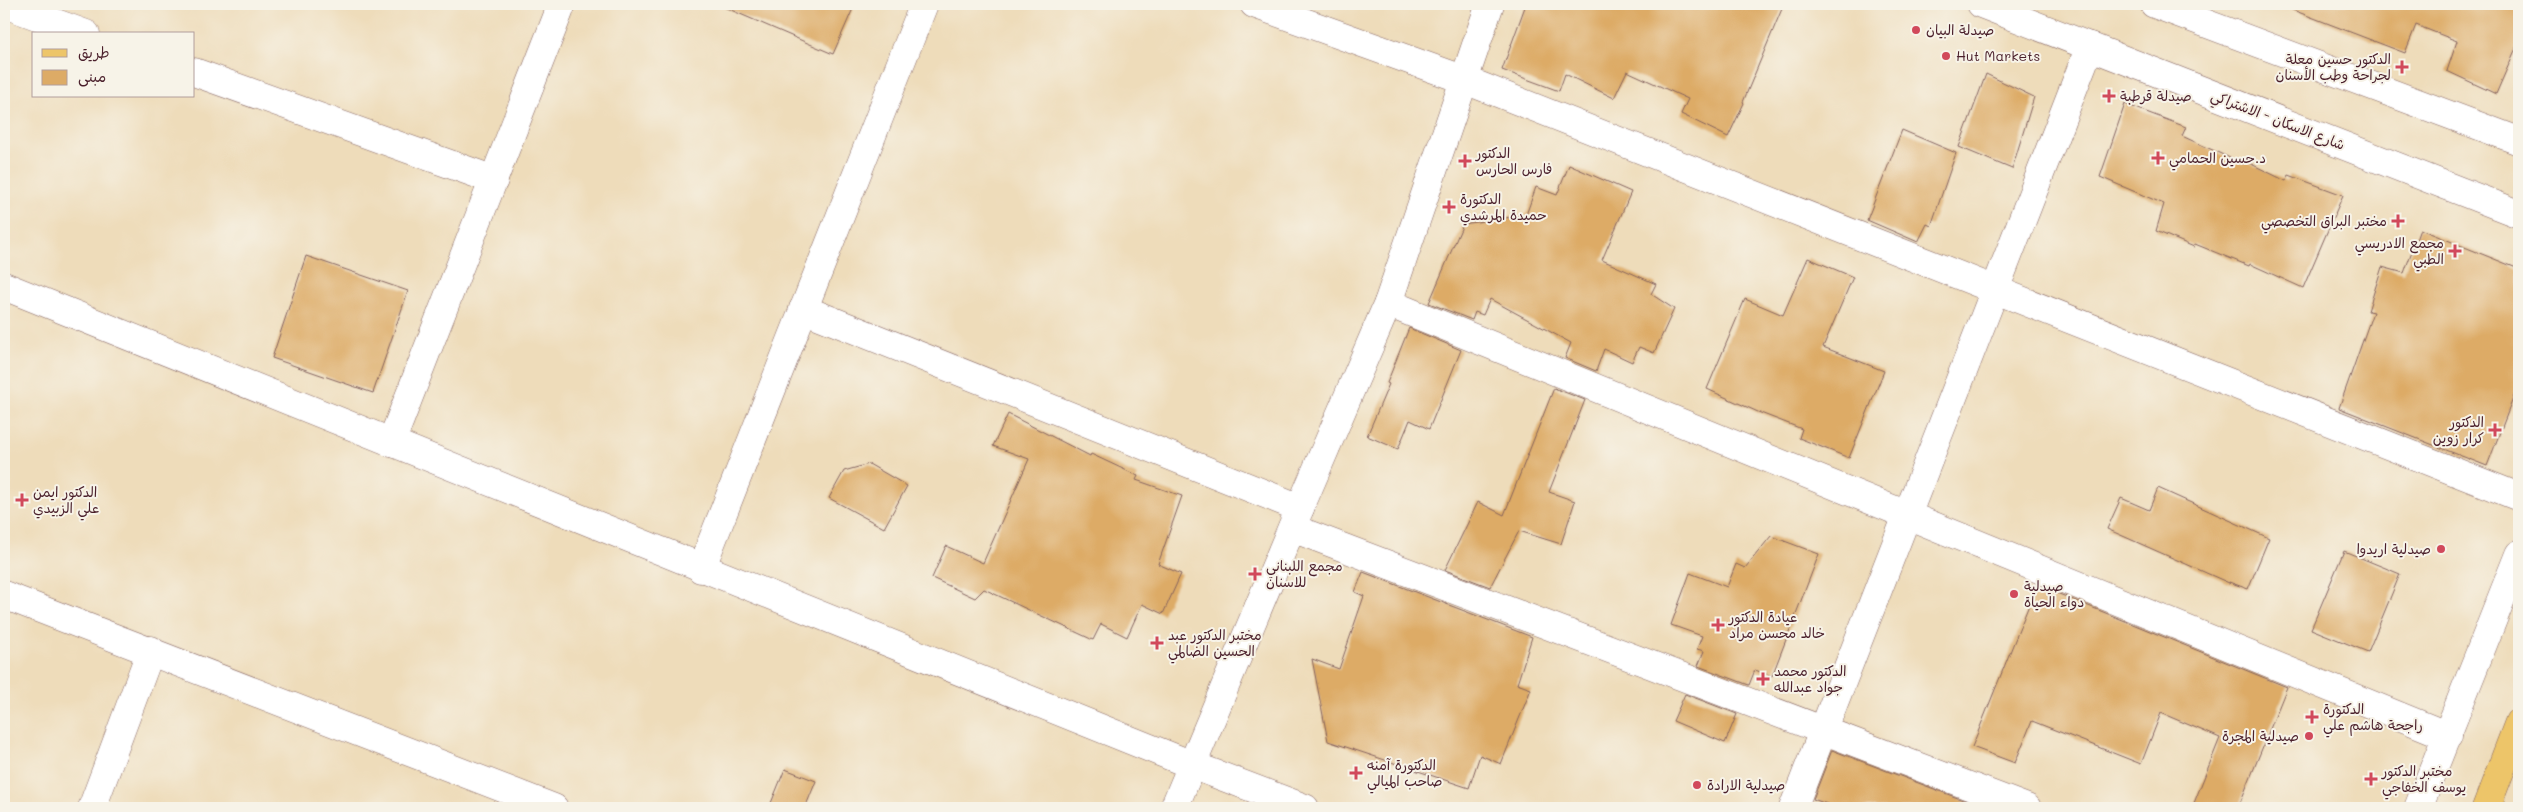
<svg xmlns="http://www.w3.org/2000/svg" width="2523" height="812" viewBox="0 0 2523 812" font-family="Mali,'Playpen Sans Arabic',sans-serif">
	<rect width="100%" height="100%" fill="#f7f3e8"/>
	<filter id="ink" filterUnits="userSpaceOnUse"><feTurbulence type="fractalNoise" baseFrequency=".02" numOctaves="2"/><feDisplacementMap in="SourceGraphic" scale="10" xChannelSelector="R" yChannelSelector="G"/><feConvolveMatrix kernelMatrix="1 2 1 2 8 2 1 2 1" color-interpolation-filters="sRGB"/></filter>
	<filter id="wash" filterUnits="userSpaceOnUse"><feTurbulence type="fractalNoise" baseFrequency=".0096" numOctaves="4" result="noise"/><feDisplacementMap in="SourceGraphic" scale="20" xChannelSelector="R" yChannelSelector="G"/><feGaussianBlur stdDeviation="1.12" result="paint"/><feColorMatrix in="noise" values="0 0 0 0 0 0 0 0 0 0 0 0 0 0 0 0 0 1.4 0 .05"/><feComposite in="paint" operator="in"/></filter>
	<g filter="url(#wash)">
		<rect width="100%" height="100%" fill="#eedcba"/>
		<g id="blocks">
			<g fill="#ddab66">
				<path d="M717,4H855L833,54Z"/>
				<path d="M1526,4H1784L1743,102L1744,103L1728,137L1681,114L1688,99L1627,71L1614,98L1565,74L1559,91L1502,70Z"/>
				<path d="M2285,4H2519V41L2496,94L2447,71L2457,41L2416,25L2405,53L2285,7Z"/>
				<path d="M1986,74L2034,97L2012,169L1959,147Z"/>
				<path d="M2125,104L2186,127L2182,136L2243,164L2245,161L2286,181L2289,175L2343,195L2303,288L2250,264L2249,266L2195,244L2194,247L2156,231L2164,204L2100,177Z"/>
				<path d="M1902,130L1956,153L1931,226L1927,224L1918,242L1867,220Z"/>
				<path d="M1569,165L1631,192L1602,260L1656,284L1651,294L1674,309L1654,353L1639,347L1632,362L1604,349L1596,371L1565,358L1571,343L1490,299L1483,315L1475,312L1472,320L1429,303L1463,224L1526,215L1536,187L1557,195Z"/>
				<path d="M2420,229L2519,269V383L2487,466L2339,408L2373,312L2368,311L2382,267L2404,273Z"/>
				<path d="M306,256L408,291L373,393L272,358Z"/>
				<path d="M1808,258L1853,277L1823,347L1884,371L1849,458L1799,438L1802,429L1758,412L1707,389L1745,299L1783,315Z"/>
				<path d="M1409,328L1461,350L1429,429L1410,420L1398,449L1367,436L1389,384L1387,383Z"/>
				<path d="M1554,388L1585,400L1549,492L1575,501L1561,544L1519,531L1490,587L1445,570L1478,502L1504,515Z"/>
				<path d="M1008,414L1090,456L1091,454L1138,476L1136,480L1182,496L1158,564L1181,574L1163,614L1142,604L1127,637L1101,624L1093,640L984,589L975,598L932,578L946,546L983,563L1029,459L993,446Z"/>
				<path d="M869,464L907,486L884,528L829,498L844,471Z"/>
				<path d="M2158,488L2269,538L2248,589L2229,582V583L2107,529L2121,498L2149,510Z"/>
				<path d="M1771,536L1819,554L1772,676L1755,670L1749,685L1698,666L1704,651L1697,649L1702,636L1671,625L1690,573L1727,587L1736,564L1745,568Z"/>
				<path d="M2344,551L2400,574L2368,652L2311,629Z"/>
				<path d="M1363,572L1532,637L1517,684L1531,689L1501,764L1480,755L1469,788L1328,741L1312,659L1339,669L1364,596L1355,592Z"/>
				<path d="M2037,585L2287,687L2238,808H2192L2220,738L2161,713L2141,764L2032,721L2015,763L1972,747Z"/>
				<path d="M1685,694L1737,714L1725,743L1673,721Z"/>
				<path d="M1832,750L1984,808H1838L1813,799Z"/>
				<path d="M785,769L816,781L805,808H769Z"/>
			</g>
		</g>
	</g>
	<g filter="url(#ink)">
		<use href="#blocks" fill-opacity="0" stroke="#83615d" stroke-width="1"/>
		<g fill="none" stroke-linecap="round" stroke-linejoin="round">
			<g stroke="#83615d" stroke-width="29">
				<g id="street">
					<path d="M4,4L86,34"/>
					<path d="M1254,4L1465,80L2519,497"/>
					<path d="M1981,4L2519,214"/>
					<path d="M2154,4L2519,141"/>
					<path d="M194,72L494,180"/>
					<path d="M4,286L1192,765L1305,808"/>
					<path d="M1388,303L2448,736"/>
					<path d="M803,309L1300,508"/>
					<path d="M391,443L562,4"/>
					<path d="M1292,528L2027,808"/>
					<path d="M701,569L924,4"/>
					<path d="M4,595L554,808"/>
					<path d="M92,808L151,650"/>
					<path d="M1174,808L1300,508L1388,303L1490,4"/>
					<path d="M1793,808L2090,46"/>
					<path d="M2418,808L2519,554"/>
				</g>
			</g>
			<g stroke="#83615d" stroke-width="29">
				<path id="primary" d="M2486,808L2519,722"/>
			</g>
			<use href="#street" stroke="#fff" stroke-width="28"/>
			<use href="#primary" stroke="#edc569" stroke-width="28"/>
		</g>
	</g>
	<g fill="#d1495b" stroke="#f7f3e8" stroke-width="2">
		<circle cx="1916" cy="30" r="5"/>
		<circle cx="1946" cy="56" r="5"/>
		<path d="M2399.5 59.5h5v5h5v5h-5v5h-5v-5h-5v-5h5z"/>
		<path d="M2106.5 88.5h5v5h5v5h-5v5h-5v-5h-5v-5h5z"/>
		<path d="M2155.5 150.5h5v5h5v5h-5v5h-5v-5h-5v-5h5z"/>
		<path d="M1462.5 153.5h5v5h5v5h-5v5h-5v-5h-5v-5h5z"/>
		<path d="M1446.5 199.5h5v5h5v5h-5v5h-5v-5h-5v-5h5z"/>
		<path d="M2395.5 213.5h5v5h5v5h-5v5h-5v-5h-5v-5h5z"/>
		<path d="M2452.5 243.5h5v5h5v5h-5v5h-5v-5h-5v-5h5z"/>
		<path d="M2492.5 422.5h5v5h5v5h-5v5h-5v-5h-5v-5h5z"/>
		<path d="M19.5 492.5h5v5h5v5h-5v5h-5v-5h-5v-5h5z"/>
		<circle cx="2441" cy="549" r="5"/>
		<path d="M1252.5 566.5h5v5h5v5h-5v5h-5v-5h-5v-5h5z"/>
		<circle cx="2014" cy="594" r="5"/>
		<path d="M1715.5 617.5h5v5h5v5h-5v5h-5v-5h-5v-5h5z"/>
		<path d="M1154.5 635.5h5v5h5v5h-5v5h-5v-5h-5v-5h5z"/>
		<path d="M1760.5 671.5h5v5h5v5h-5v5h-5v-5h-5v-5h5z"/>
		<path d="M2309.5 709.5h5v5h5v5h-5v5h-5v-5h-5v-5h5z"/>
		<circle cx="2309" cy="736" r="5"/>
		<path d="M1353.5 765.5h5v5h5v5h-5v5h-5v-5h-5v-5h5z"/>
		<path d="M2368.5 771.5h5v5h5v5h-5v5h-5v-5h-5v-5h5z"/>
		<circle cx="1697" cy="785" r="5"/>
	</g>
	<g text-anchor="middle" stroke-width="4" stroke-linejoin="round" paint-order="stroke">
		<g font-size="14" fill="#4a1f2b" stroke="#f7f3e8" text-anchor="start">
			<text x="1926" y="35">صيدلة البيان</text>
			<text x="1956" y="61">Hut Markets</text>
			<text x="2391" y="64" text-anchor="end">الدكتور حسين معلة<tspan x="2391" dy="16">لجراحة وطب الأسنان</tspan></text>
			<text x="2120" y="101">صيدلة قرطبة</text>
			<text x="1476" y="158">الدكتور<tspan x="1476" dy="16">فارس الحارس</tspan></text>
			<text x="2169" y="163">د.حسين الحمامي</text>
			<text x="1460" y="204">الدكتورة<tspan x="1460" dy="16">حميدة المرشدي</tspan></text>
			<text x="2387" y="226" text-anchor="end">مختبر البراق التخصصي</text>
			<text x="2444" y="248" text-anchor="end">مجمع الادريسي<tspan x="2444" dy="16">الطبي</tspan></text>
			<text x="2484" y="427" text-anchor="end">الدكتور<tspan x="2484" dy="16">كرار زوين</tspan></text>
			<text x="33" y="497">الدكتور ايمن<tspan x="33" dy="16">علي الزبيدي</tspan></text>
			<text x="2431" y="554" text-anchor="end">صيدلية اريدوا</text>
			<text x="1266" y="571">مجمع اللبناني<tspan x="1266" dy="16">للاسنان</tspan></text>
			<text x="2024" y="591">صيدلية<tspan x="2024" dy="16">دواء الحياة</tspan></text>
			<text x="1729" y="622">عيادة الدكتور<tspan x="1729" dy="16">خالد محسن مراد</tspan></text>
			<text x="1168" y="640">مختبر الدكتور عبد<tspan x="1168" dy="16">الحسين الضالمي</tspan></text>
			<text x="1774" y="676">الدكتور محمد<tspan x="1774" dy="16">جواد عبدالله</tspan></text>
			<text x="2323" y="714">الدكتورة<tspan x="2323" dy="16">راجحة هاشم علي</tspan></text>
			<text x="2299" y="741" text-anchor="end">صيدلية المجرة</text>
			<text x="1367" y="770">الدكتورة آمنه<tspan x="1367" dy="16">صاحب الميالي</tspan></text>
			<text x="2382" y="776">مختبر الدكتور<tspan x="2382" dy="16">يوسف الخفاجي</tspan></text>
			<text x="1707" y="790">صيدلية الارادة</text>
		</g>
		<g font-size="14" fill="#4a1f2b" stroke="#f7f3e8">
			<text transform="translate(2278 120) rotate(21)" y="5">شارع الاسكان - الاشتراكي</text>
		</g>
	</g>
	<rect width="2523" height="812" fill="none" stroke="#f7f3e8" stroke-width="20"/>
	<rect x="32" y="32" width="162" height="65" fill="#f7f3e8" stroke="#b29e9c"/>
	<rect x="42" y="49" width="25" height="8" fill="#edc569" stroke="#b29e9c"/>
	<text x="78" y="58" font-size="15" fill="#4a1f2b">طريق</text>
	<rect x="42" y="70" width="25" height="15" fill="#ddab66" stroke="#b29e9c"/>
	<text x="78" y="82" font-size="15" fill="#4a1f2b">مبنى</text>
</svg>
